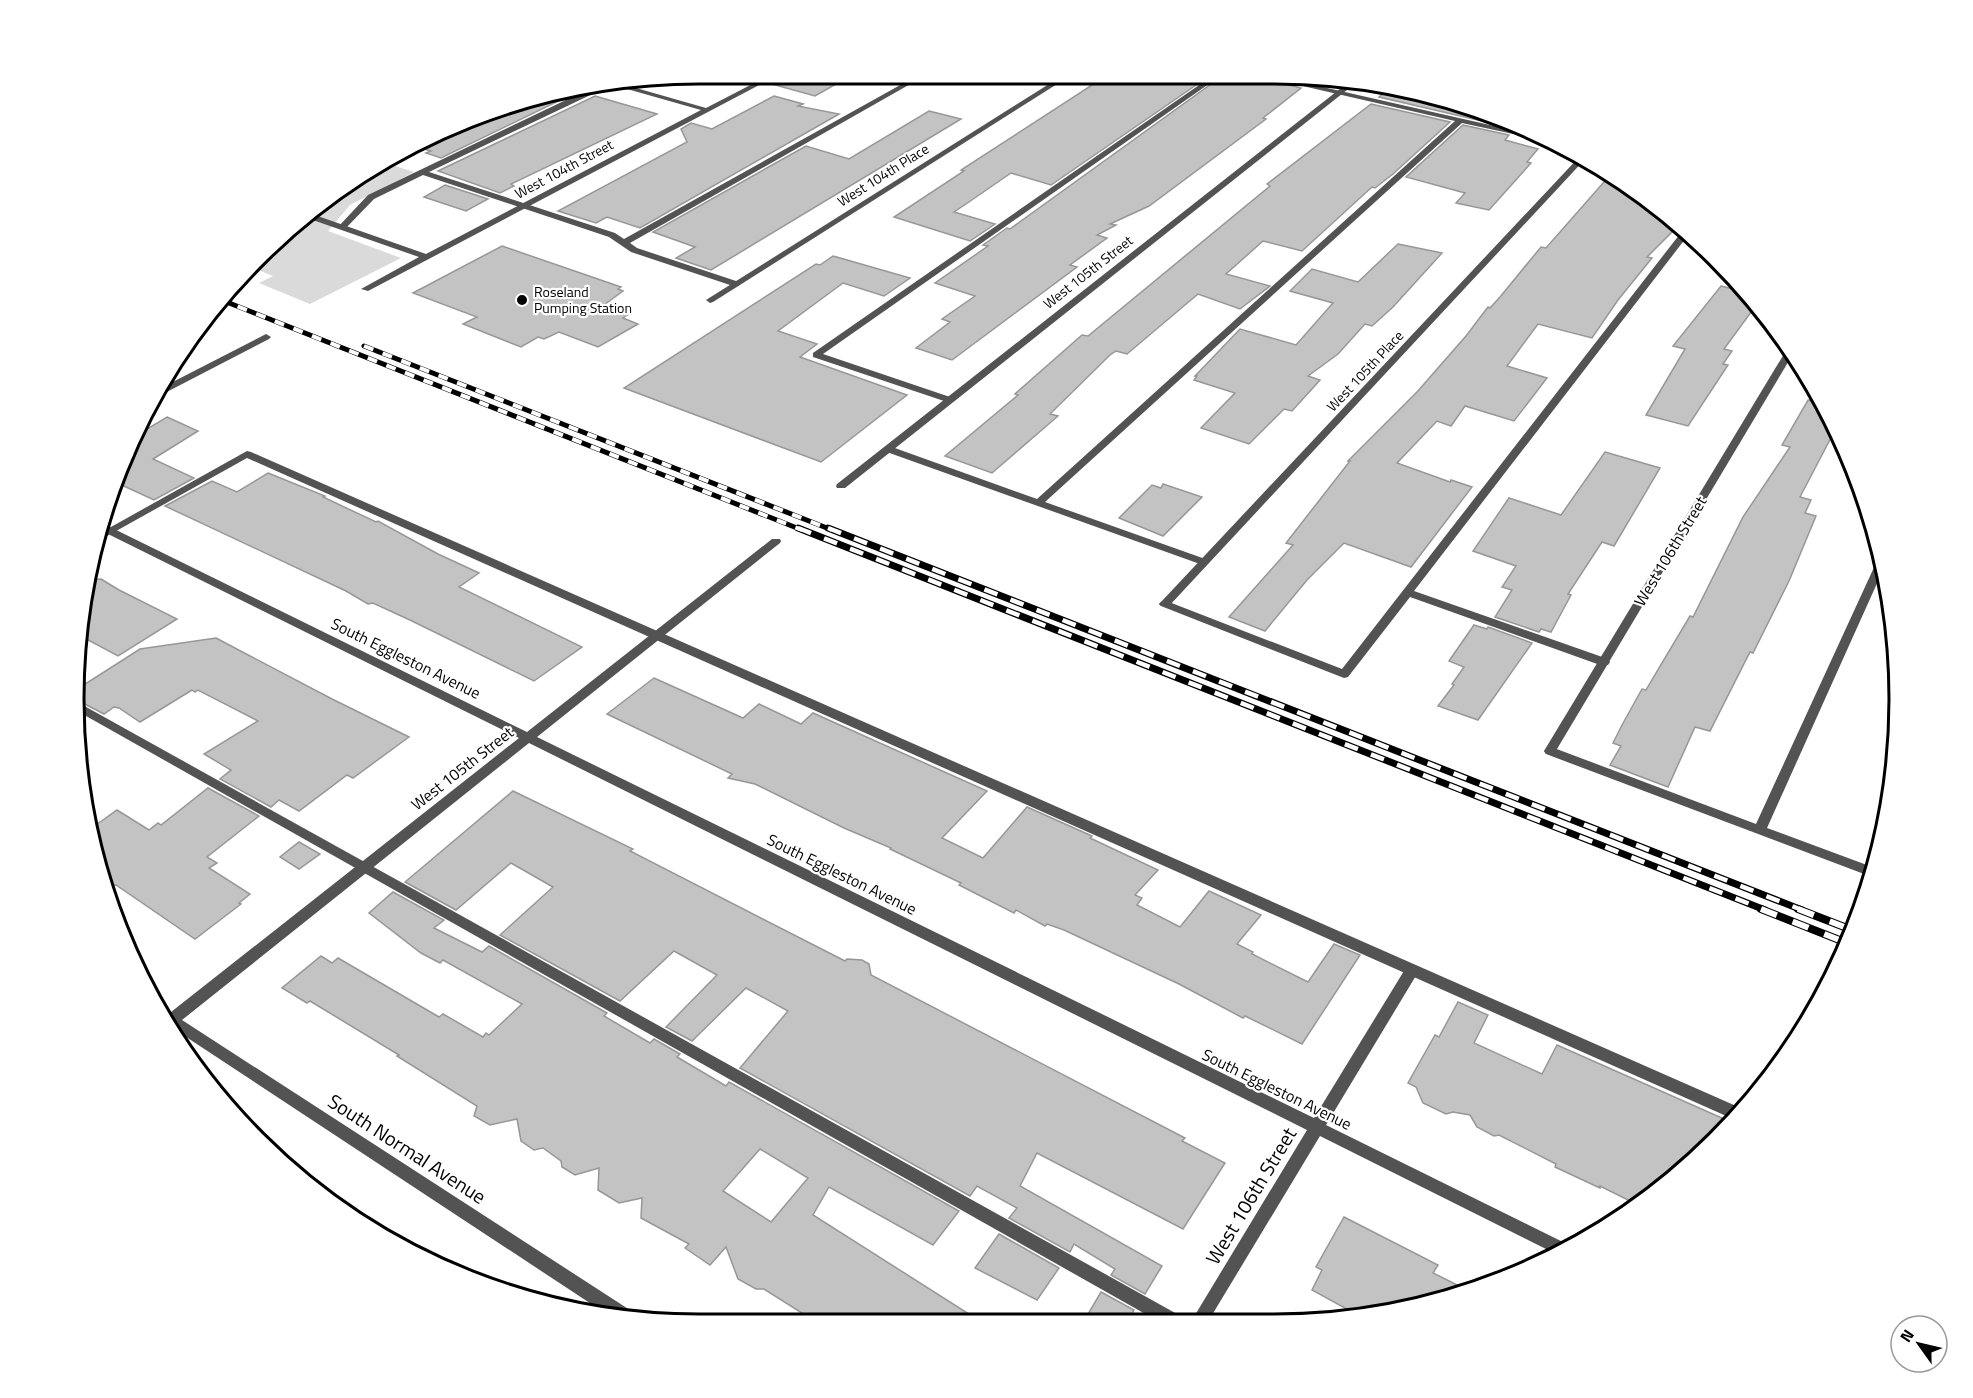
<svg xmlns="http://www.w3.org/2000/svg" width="1973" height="1398" viewBox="0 0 1973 1398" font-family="'Titillium Web',sans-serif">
	<rect width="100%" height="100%" fill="#fff"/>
	<path fill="#dadada" d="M383,162L414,172L350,205L328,231L401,258L310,304L259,283L273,276L251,267L352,179Z"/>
	<g fill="#c3c3c3" stroke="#979797" stroke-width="1.5" fill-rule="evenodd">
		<path d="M782,74H854L815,96L768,83Z"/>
		<path d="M1109,74H1212L1051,185L1011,173L966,204L954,212L995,224L970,241L894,217L964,171L961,170Z"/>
		<path d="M1225,74H1246L1301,88L1263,118L1266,119L1149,206L1110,224L1116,225L1097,235L1107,238L1070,265L1077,267L952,360L916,348L950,322L942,319L975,296L935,283L988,246L983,245L1007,228L1010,229Z"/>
		<path d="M1388,89L1498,116L1520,124L1516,129L1379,97Z"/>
		<path d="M575,90L579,91L441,158L426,153L431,151L413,146L459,121L537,95Z"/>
		<path d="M595,96L657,114L511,184L514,186L500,193L438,171Z"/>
		<path d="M774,96L803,104L798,106L839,114L640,228L607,217L596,223L558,211L687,142L681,129L691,123L712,129Z"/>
		<path d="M1371,104L1450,122L1393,174L1375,188L1372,187L1302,251L1263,241L1226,274L1270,286L1240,309L1198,294L1127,354L1116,351L1111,354L1050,414L1058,416L992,473L945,456L1018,395L1015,394L1082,335L1088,336L1270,186L1267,184Z"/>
		<path d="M929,111L961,119L711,270L676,258L695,247L653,232L806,146L849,159Z"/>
		<path d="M1463,125L1509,135L1505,140L1538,149L1527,162L1531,163L1489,210L1456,203L1465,193L1406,177Z"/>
		<path d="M1611,174L1629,186L1623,192L1648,198L1679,225L1647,257L1652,258L1618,300L1592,338L1538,324L1507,366L1547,378L1514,421L1465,406L1451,426L1437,421L1397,463L1450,482L1451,480L1472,487L1411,567L1344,543L1307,580L1265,631L1229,617L1293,545L1286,543L1350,461H1348L1417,392L1466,336L1488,307L1490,308L1500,297L1541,247L1546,248Z"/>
		<path d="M445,185L488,199L466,211L424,197Z"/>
		<path d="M1398,244L1442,253L1393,307L1372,326L1365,324L1338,354L1308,376L1320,380L1292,411L1284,409L1249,444L1201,428L1235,393L1194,380L1197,376H1195L1240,329L1296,345L1333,303L1290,291L1312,269L1358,282Z"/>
		<path d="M502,246L621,287L618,289L623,291L604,305L629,314L623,318L638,324L598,347L559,332L544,339L538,337L521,347L463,324L477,317L413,293Z"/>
		<path d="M833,256L910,278L884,296L843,283L778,331L817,344L800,357L907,395L821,462L624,388L816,264L820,265Z"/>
		<path d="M1721,286L1749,293L1757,304L1724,349L1732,351L1723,364L1728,365L1688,426L1646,415L1685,349L1673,346Z"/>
		<path d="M1808,400L1824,404L1835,430L1800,497L1811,500L1805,513L1816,516L1789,581L1753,653L1750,652L1710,731L1695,727L1668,787L1610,765L1621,746L1613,743L1622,725L1642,689L1646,690L1690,616L1693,617L1743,517L1790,447L1782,445Z"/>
		<path d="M167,417L198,431L153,459L194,478L154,500L115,482L121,459L132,438Z"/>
		<path d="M1605,452L1660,468L1614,546L1602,542L1568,594L1571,595L1551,632L1541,629L1539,632L1495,617L1512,590L1502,587L1516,566L1473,551L1509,498L1561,515Z"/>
		<path d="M268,473L325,496L323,497L376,522L378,521L438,554L479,573L459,587L582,647L534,681L412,621L373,603L368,604L346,591L165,506L212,481L237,492Z"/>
		<path d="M1163,484L1202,497L1163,536L1119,518L1152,485L1161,488Z"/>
		<path d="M101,579L119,590L177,619L118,656L79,635V617L89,580Z"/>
		<path d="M1474,625L1487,629L1488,627L1532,643L1478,720L1438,706L1454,685L1452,684L1464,667L1449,661Z"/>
		<path d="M216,638L332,699L409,737L353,778L347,775L299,811L279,800L271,807L220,779L231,770L204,754L258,721L198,690L195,692L192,690L140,722L119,708L114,707L104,714L79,701V688L140,649Z"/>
		<path d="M654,678L743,718L759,704L801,724L813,713L987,791L942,838L983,858L1027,807L1092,836L1090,838L1158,870L1135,895L1142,898L1137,905L1180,927L1209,891L1261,915L1237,944L1253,952L1252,954L1308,982L1334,944L1360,955L1302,1044L1245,1016L1243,1018L1179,984L1064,930L1047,924L1045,926L1016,910L1014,913L959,885L961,883L890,849L891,848L844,828L755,784L728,778L732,774L607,714Z"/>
		<path d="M208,788L259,816L207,857L217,863L209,868L250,894L239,903L241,904L195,939L116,885L104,886L95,861L89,830L117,810L149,830L158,823L161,825Z"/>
		<path d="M513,791L633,849L630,851L845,961L847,959L862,960L869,964L871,975L1185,1138L1182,1141L1225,1163L1183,1229L1037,1153L1020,1186L1162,1266L1145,1294L1111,1275L1115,1269L1074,1244L1070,1252L1009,1218L1017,1208L977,1186L970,1196L740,1068L788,1011L746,988L692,1041L666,1027L717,975L674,951L620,1001L500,935L553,887L511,863L456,910L405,882Z"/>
		<path d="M299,842L320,854L299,869L280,857Z"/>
		<path d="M393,892L444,920L434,928L482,952L489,946L607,1013L604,1016L650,1043L654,1039L680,1054L677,1057L726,1086L729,1082L959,1211L933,1245L829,1187L813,1215L980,1321L816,1322L764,1289H756L738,1279L726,1247L710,1265L685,1248L689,1244L641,1218L642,1198L619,1203L598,1190L599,1168L575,1175L562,1167L561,1161L543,1148L534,1150L521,1141L517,1119L490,1125L474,1116L477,1106L397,1056L399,1055L310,1001L307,1003L282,988L321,956L332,963L338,958L439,1017L443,1014L483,1037L486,1033L489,1035L522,1004L443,960L440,963L421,953L369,913ZM760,1149L808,1178L771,1222L723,1191Z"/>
		<path d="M1458,1002L1488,1015L1474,1043L1542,1074L1557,1045L1731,1122L1687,1169L1638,1202H1632L1600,1186V1188L1555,1167L1556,1164L1499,1135L1494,1136L1477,1127L1470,1115L1453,1112L1446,1114L1423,1103L1416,1087L1408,1083L1435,1035L1439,1037Z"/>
		<path d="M1344,1217L1438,1265L1433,1273L1469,1291L1436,1303L1363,1318L1312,1290L1322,1270L1316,1267Z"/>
		<path d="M999,1234L1059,1268L1037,1300L975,1268Z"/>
		<path d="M1101,1292L1134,1310L1128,1320L1084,1321Z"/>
	</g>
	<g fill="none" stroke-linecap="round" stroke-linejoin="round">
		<g fill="#535353" fill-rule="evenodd">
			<path d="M920,74H928L630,243L637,248L739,282V286H733L631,252L609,237L423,175L374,199L345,229L338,227L368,195L593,87L603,86V89L429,172L615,233L624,239Z"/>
			<path d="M1215,74H1223L823,354L953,398V402H947L813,357V353Z"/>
			<path d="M1256,74H1266L1547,138L1559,144L1462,123L1045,502L1208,560L1209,562L1208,564H1200L884,451V447H892L1037,499L1455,121L1259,76Z"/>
			<path d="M1683,230L1689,234L1414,591L1608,659L1610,662L1608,665H1600L1410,597L1348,677L1344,678L1161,606L1159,604L1161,602H1169L1342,669Z"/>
			<path d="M247,451L251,452L1743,1109L1733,1119L247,458L100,540L102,532Z"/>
			<path d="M1881,560L1883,570L1767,828L1875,868L1872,877L1546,754L1544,751L1550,747L1554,748L1756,824L1876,563Z"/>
			<path d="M79,703L1177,1314L1179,1320H1156L79,712Z"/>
		</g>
		<g fill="#535353" fill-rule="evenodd">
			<path d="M772,74H780L368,291L361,289L419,257L307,218L312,214L426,254L701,110L613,85L622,84L706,108Z"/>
			<path d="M1065,74H1073L713,302L710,303L706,300Z"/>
			<path d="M1350,81L1357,82L845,488H837L836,486L837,484Z"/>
			<path d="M1581,155L1587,157L1169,606H1161L1159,604L1161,602Z"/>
			<path d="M266,334L271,337L269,339L159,396L155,397L159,389Z"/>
			<path d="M1787,349H1789L1793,354L1554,754H1546L1544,751Z"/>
			<path d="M104,524L527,732L772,539H780L781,541L780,543L537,737L1314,1118L1407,966L1412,965L1417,966L1419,970L1417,974L1326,1125L1571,1246L1558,1255L1320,1136L1209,1320H1192L1307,1130L529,743L182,1020L633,1312L635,1318L608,1315L174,1029L161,1010L171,1012L519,738L102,531Z"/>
		</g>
		<g stroke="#000" stroke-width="5">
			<g id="rail-far2">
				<path d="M219,299L802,530"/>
				<path d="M364,346L832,530"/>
			</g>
		</g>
		<g stroke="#000" stroke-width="7">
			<g id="rail-far1">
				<path d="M798,528L1765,910"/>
				<path d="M828,528L1802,910"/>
			</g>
		</g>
		<g stroke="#000" stroke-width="8">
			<g id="rail">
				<path d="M1761,909L1847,943"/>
				<path d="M1798,909L1852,930"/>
			</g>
		</g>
		<use href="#rail-far2" stroke="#fff" stroke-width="4" stroke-dasharray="10" stroke-linecap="butt"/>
		<use href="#rail-far1" stroke="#fff" stroke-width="4.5" stroke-dasharray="14" stroke-linecap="butt"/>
		<use href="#rail" stroke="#fff" stroke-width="6" stroke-dasharray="17" stroke-linecap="butt"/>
	</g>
	<circle fill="#000" stroke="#fff" stroke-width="2" cx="522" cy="300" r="6"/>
	<g text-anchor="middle" stroke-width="4.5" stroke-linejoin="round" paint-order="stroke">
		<g font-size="14" fill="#000" stroke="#fff">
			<text transform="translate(564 169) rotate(-28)" y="5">West 104th Street</text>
			<text transform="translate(883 175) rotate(-32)" y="5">West 104th Place</text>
			<text transform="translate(1088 272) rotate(-38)" y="5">West 105th Street</text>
			<text transform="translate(1365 371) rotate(-47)" y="5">West 105th Place</text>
		</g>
		<g font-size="14" fill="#000" stroke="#fff" text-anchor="start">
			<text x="534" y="297">Roseland<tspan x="534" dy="16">Pumping Station</tspan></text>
		</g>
		<g font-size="16" fill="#000" stroke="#fff">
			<text transform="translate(1670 551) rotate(-59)" y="6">West 106th Street</text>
			<text transform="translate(406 658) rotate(26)" y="6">South Eggleston Avenue</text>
			<text transform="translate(462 768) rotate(-38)" y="6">West 105th Street</text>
			<text transform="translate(842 874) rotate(26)" y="6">South Eggleston Avenue</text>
			<text transform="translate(1277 1089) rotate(26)" y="6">South Eggleston Avenue</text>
		</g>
		<g font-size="20" fill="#000" stroke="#fff">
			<text transform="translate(407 1149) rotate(33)" y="7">South Normal Avenue</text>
			<text transform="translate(1251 1196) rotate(-59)" y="7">West 106th Street</text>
		</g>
	</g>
	<path d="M0 0H1973V1398H0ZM699 84H1274A615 615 0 0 1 1889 699V699A615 615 0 0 1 1274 1314H699A615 615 0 0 1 84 699V699A615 615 0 0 1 699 84Z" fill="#fff" fill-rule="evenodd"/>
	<path fill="none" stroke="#000" stroke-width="3" d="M699 84H1274A615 615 0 0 1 1889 699V699A615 615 0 0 1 1274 1314H699A615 615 0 0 1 84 699V699A615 615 0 0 1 699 84Z"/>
	<g transform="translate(1919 1344) rotate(304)"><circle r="28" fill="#ffffff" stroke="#999999" stroke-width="1.5"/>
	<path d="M0-4.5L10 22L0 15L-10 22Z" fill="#000000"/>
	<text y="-9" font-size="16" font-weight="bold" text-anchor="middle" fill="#000000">N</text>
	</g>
</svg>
